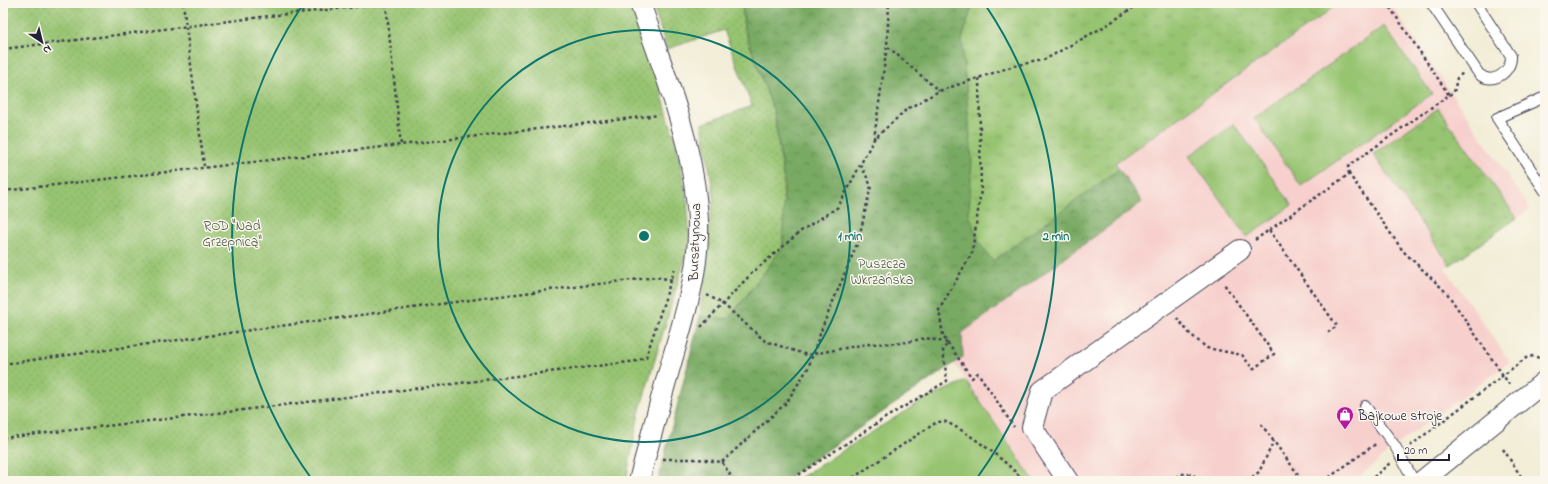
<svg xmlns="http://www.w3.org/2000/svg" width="1548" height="484" viewBox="0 0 1548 484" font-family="'Indie Flower',sans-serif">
	<defs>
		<pattern id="grass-dots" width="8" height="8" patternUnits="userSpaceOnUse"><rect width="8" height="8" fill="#97c471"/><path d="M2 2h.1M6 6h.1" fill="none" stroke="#82a863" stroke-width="1.8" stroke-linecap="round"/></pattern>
		<pattern id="forest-crowns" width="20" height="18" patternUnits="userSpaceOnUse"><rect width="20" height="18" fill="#79aa63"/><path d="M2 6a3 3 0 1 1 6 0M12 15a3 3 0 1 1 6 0" fill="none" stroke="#638a53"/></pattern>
		<pattern id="park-tufts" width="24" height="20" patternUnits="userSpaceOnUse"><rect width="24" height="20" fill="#97c471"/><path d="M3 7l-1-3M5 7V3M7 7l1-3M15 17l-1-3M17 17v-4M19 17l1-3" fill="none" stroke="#82a863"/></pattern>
	</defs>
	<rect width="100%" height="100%" fill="#fbf7ec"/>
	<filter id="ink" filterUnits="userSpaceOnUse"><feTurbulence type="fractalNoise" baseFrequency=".025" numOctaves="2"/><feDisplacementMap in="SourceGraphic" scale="8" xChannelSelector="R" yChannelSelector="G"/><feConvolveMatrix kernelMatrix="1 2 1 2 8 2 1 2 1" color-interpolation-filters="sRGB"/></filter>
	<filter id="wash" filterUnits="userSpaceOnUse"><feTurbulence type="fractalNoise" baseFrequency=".012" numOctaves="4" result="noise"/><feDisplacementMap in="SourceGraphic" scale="16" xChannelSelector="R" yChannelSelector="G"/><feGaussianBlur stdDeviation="0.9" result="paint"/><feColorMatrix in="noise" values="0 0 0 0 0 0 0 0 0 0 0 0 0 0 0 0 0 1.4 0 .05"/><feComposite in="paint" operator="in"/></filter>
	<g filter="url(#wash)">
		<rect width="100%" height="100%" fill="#f2edd6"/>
		<path fill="#f7d0cd" d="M1342,3H1390L1530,209L1445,268L1510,362L1395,446L1355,481H1034L954,363L963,357L962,333L1142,202L1115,163Z"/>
		<g fill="url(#grass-dots)" stroke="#5c7356">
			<path d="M3,3H632L653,64L678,151L687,200L690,242L639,413L626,481H3Z"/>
			<path d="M652,3H742L744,28L774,112L784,182L783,247L729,319L700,317L708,231L714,196L702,124L752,106L724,30L667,49Z"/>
		</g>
		<path fill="url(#forest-crowns)" stroke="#4e664f" d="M742,3H973L962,40L972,160L969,214L993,261L1119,169L1142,202L962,333L963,357L782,481H658L700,317L729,319L783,247L784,182L774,112L744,28Z"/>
		<g fill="url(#park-tufts)" stroke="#5c7356">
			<path d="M973,3H1340L1115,163L1119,169L993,261L980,244L969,214L972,160L962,40Z"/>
			<path d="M1438,108L1517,218L1450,265L1373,154Z"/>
		</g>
		<g fill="#97c471" stroke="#5c7356">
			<path d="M1384,26L1432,94L1301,186L1254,118Z"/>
			<path d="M1234,124L1292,205L1247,237L1189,156Z"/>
			<path d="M966,381L1034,481H795L923,400Z"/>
		</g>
	</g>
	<g filter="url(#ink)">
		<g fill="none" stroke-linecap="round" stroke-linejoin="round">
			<g stroke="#414052" stroke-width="12">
				<g id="lane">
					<path d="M1431,3L1479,74C1492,86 1512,72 1511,56L1476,3"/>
					<path d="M1545,97L1497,118L1545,191"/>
					<path d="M1365,406L1395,446L1414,481"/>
				</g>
			</g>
			<g stroke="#414052" stroke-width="22">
				<g id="street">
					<path d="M639,481C649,443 659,405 670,367C685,314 703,262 697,207C691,136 663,69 640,3"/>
					<path d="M1068,481L1032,427L1042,391L1240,250"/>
					<path d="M1422,481L1545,381"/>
				</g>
			</g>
			<g stroke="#414052" stroke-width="2.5" stroke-dasharray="3 3" stroke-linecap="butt">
				<path d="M183,3L204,166"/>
				<path d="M386,4L401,145"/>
				<path d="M888,47L939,91"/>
				<path d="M3,49L278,15L394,3"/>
				<path d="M979,78L981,190L972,253L939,310L943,336L972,378L978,373L1014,427"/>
				<path d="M1449,95L1454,92L1457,78L1463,73"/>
				<path d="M874,139L887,46L889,3"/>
				<path d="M1349,174L1348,167L1351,164L1449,95L1387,3"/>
				<path d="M3,191L659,115"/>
				<path d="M1269,230L1337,326L1327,333"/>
				<path d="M1255,240L1349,174L1403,251L1447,293L1509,384"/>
				<path d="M707,295L723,304L765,341L807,355L867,344L902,343L926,338L948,343L943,350L947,381L885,418L789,481"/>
				<path d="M1177,318L1190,334L1207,348L1242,355L1253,369L1274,354L1224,284"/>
				<path d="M701,327L752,273L801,231L838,207L874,139L907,109L939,91L1017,65L1044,60L1107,25L1140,3"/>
				<path d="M3,364L492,297L656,277L674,280"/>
				<path d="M1261,424L1303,481"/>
				<path d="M3,438L235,411L637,361L646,357L675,268"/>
				<path d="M1410,446L1526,358L1533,356L1543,359L1545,357"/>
				<path d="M1503,449L1524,481"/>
				<path d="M663,459H697L722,462L734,481"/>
				<path d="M722,462L786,403L808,368L824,323L858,242L871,186L861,165"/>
				<path d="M848,481L937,422C940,422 943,421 946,422C967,431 1009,463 1024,481"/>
				<path d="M1165,481L1183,474H1192L1201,481"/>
				<path d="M1247,481L1259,472L1274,441"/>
				<path d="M1324,481L1377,443"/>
				<path d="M1369,481L1390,463"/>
			</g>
			<use href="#lane" stroke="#fff" stroke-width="10"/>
			<use href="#street" stroke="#fff" stroke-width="20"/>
		</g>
	</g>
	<g fill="none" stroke="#0f766e" stroke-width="2">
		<circle cx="644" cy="236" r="206"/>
		<path d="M311 478A412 412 0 0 1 302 6M986 6A412 412 0 0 1 977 478"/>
	</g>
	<defs>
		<g id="shop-pin" transform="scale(0.9)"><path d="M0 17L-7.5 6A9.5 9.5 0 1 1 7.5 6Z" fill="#b5179e" stroke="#fbf7ec"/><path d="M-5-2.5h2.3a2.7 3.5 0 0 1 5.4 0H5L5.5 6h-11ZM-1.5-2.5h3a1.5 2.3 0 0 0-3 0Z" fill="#fff"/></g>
	</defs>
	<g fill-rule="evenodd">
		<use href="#shop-pin" x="1345" y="415"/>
	</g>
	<g text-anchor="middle" stroke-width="3" stroke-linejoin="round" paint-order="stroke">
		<g font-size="14" fill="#4b5b4e" stroke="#fbf7ec">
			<text x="232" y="230">ROD "Nad<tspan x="232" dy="16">Grzepnicą"</tspan></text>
			<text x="882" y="268">Puszcza<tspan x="882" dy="16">Wkrzańska</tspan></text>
		</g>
		<g font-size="14" fill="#22223b" stroke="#fbf7ec">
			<text transform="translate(694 242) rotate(-88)" y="5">Bursztynowa</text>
		</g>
		<g font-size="14" fill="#22223b" stroke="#fbf7ec" text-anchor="start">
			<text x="1358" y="420">Bajkowe stroje</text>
		</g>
	</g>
	<circle cx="644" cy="236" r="6" fill="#0f766e" stroke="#fbf7ec" stroke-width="2"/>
	<g font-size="12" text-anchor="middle" font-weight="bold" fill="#0f766e" stroke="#fbf7ec" stroke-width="3" stroke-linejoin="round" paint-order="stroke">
		<text x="850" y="240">1 min</text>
		<text x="1056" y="240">2 min</text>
	</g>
	<rect width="1548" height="484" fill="none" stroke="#fbf7ec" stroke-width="16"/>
	<g transform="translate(42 42) rotate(145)" stroke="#fbf7ec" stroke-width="3" paint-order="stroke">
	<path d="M0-3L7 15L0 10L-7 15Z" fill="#22223b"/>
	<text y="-6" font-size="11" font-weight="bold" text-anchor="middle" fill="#22223b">N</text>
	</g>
	<path d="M1398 454v6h51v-6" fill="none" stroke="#22223b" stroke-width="2"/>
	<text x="1404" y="454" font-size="12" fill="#22223b" stroke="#fbf7ec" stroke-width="3" paint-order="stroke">20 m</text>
</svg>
